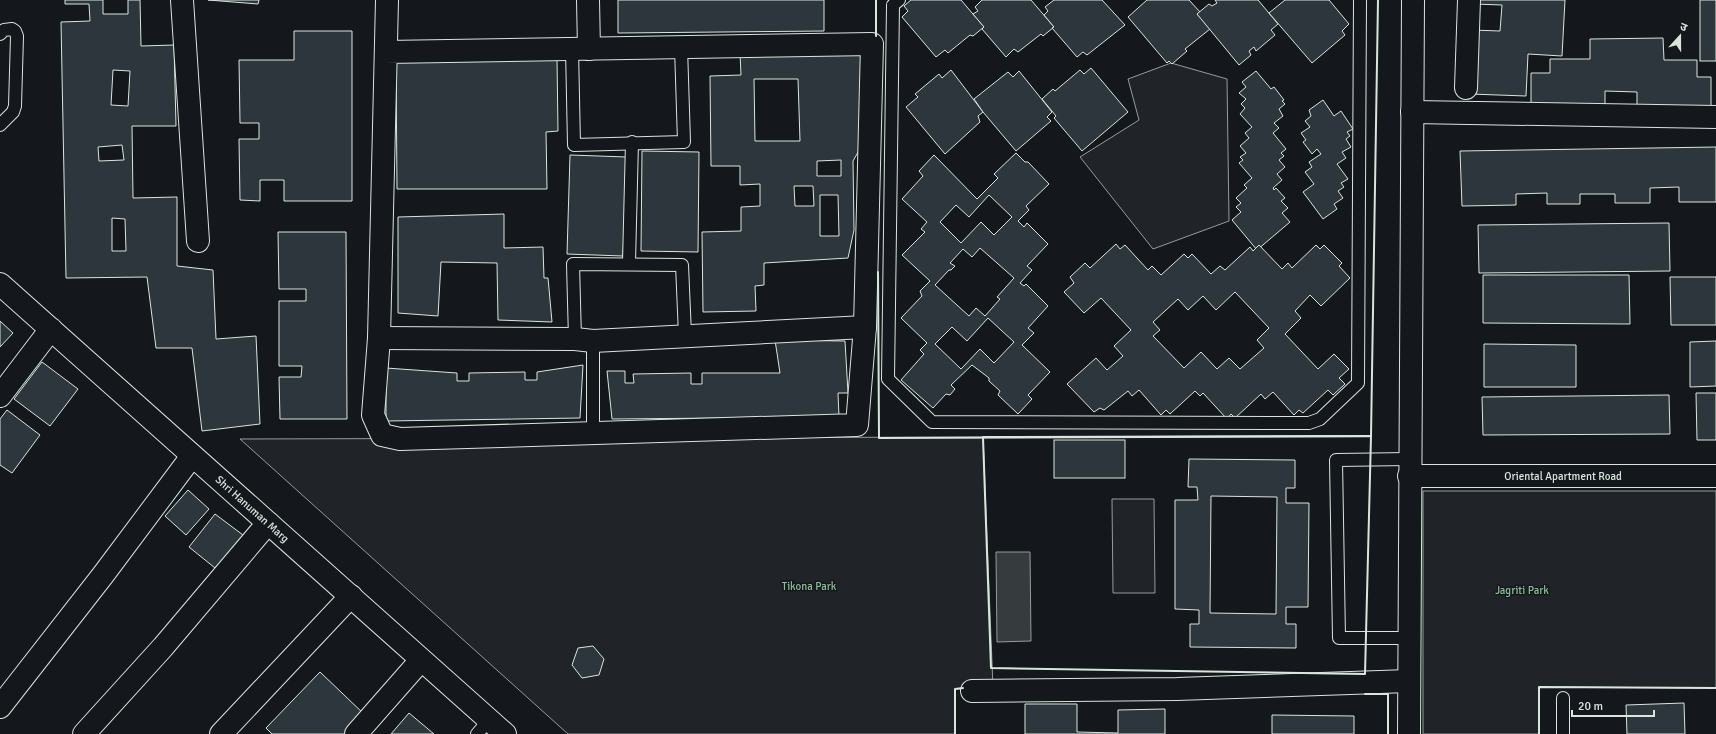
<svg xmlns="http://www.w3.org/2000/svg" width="1716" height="734" viewBox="0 0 1716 734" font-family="Signika,'Noto Sans Devanagari',sans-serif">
	<rect width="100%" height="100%" fill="#14181c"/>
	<g fill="#202428" stroke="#939e99">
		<path d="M1171,63L1227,79L1229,221L1153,249L1080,157L1139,120L1128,79Z"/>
		<path d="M983,437L993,688L955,689V734H568L240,439Z"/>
		<path d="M1423,491H1716V688L1539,687V734H1423Z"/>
		<path d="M1112,499H1154L1155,593H1113Z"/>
	</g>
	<path fill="#363b3e" stroke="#939e99" d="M996,552H1030L1031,641L997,642Z"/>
	<g fill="#2c363c" stroke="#d8e6dc" fill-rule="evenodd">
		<path d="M65,0H103V14H128V0H140L141,46L174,45L176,126H132L133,198L177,197V266L213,270L216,339L256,336L260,424L202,431L192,348H156L147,277L66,278L61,22L90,21L89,4H65ZM113,70L130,71L128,106L111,105ZM122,145L124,160L99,161L98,147ZM112,218L125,219L126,251H112Z"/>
		<path d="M208,0H259L258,4Z"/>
		<path d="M618,0H824V31L618,33Z"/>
		<path d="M911,0H961L984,27L973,36L970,35L948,53L945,50L936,57L902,17L908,11L904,6Z"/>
		<path d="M982,0H1031L1054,27L1043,36L1041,34L1018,52L1014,49L1006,57L982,29L984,27L973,14L978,11L975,7Z"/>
		<path d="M1054,0H1102L1125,25L1087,55L1083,52L1077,57L1052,28L1054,27L1044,15L1048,11L1045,7Z"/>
		<path d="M1147,0H1189L1200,12L1197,14L1210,29L1185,49L1187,51L1172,64L1169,61L1167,63L1128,17Z"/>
		<path d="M1215,0H1258L1278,24L1271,30L1275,35L1256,51L1254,47L1249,51L1251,55L1239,65L1197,14L1209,4L1212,6L1217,3Z"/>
		<path d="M1285,0H1329L1349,24L1342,31L1345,35L1312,63L1269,13Z"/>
		<path d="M1474,0H1565L1562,56L1528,54L1526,96L1470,94L1472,30L1500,31L1502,5L1474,4Z"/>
		<rect x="1700" y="0" width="16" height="61"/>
		<path d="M294,31H352V201H284V180H260V201L240,200L239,139H259V123H240L239,60H294Z"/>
		<path d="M1663,38L1664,60H1697V77H1711V111L1637,112V92L1605,91V112H1531V73H1550V59H1590V39Z"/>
		<path d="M867,51L861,147L853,161L854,230L848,258L764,263V285L755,286L756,311L703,312L702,232L741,231V207L760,206V184L740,185V166H711L710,76L741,75L740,53ZM754,79H798L800,141H755ZM841,160V176H817V161ZM794,186H813L814,206H795ZM820,195H838L839,236H820Z"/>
		<path d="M557,59L558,131L546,132L547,189H397L396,60Z"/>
		<path d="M1091,68L1128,112L1082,151L1054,118L1056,116L1042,99L1053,89L1055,91L1080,70L1084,74Z"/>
		<path d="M951,70L983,112L978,116L980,122L945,154L906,107L918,97L915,94L939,74L942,78Z"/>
		<path d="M1019,71L1052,112L1047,117L1051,121L1016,151L983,112L974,99L1008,72L1013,77Z"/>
		<path d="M1256,71L1271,89L1274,87L1284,100L1282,101L1285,104L1279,109L1283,116L1274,123L1279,128L1273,133L1286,149L1281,153L1284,156L1279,160L1285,167L1277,174L1282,180L1273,188L1274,190L1276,188L1285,198L1281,201L1288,208L1282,213L1290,222L1257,250L1232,220L1241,212L1236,207L1241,203L1236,198L1247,188L1244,185L1252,178L1239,163L1243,160L1240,157L1246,153L1240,146L1249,138L1245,133L1252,127L1240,114L1245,108L1241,104L1246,99L1239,93L1246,87L1242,82Z"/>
		<path d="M1323,100L1334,116L1341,111L1353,129L1347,132L1350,136L1346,139L1351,147L1342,152L1346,158L1337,164L1348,179L1341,183L1344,187L1338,191L1343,198L1334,204L1337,209L1323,219L1303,192L1314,184L1305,172L1312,167L1309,162L1321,154L1317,149L1312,154L1303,142L1306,140L1301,133L1310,127L1305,121L1311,116L1309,110Z"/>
		<path d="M1716,147V202H1679V187L1650,188V203H1615V194H1580V204H1547V193L1516,194V205L1462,206L1460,151Z"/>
		<path d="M642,151L699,152L698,252L641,251Z"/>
		<path d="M1016,153L1025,162H1028L1049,184L1026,206L1029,210L1018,221L1024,227L1027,223L1048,244L1027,266L1032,270L1020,283L1024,286L1026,284L1048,306L1028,328L1034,333L1022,345L1050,372L1028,395L1032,399L1018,414L998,395L1000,391L989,381V378L972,365L951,385L955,389L950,395L946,394L933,408L901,380L924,354L920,350L927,343L901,318L922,296L920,291L930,281L902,255L925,232L921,229L927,222L902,199L923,176L919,171L934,155L977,199L998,178L994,174ZM989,195L1012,217L994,235L981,222L961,243L940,222L956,205L969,217ZM980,248L1014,278L997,297L1000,299L985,316L976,308L969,316L935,285L949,270H951L955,266L950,263L963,249L972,257ZM988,318L1014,342L994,363L980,349L961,369L935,344L952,327L967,341Z"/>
		<path d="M570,155L627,157L623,256L567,254Z"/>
		<path d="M504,214V248L543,247L544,278H548L552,322L498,320L497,263L441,262L438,316L398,313V217Z"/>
		<path d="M1669,223L1670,271L1479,273L1478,225Z"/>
		<path d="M278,232H346L347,419H280L279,377H301L302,366H279V301H306V289H279Z"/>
		<path d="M1116,244L1120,249L1125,245L1148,270L1152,266L1161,275L1184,254L1188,258L1192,254L1211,274L1220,266L1225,270L1250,247L1253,251L1259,245L1282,269L1288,263L1292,268L1316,245L1320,249L1324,245L1342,263L1339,266L1350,278L1321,306L1310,295L1295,311L1301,318L1285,334L1318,369L1334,354L1349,369L1339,378L1345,384L1333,395L1328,390L1303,413L1299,410L1294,415L1273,392L1265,399L1261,394L1235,418L1231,414L1227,419L1203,393L1200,396L1195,391L1170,414L1166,410L1161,415L1139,390L1132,396L1128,391L1104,410L1100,408L1094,412L1067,384L1096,358L1107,370L1123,356L1114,346L1131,330L1101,298L1084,313L1064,292L1074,283L1070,277L1085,263L1090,268ZM1235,292L1269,328L1257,340L1264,348L1240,369L1229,358L1217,369L1201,352L1184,368L1153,336L1160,330L1153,322L1178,299L1188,310L1203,296L1216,310Z"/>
		<path d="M1483,275H1629L1630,324L1483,323Z"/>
		<path d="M1670,277H1716V325H1671Z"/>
		<path d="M0,321L13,333L0,347Z"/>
		<path d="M775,340L845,341L848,393H838L839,417L612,419L607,371H625V383H634L633,374L691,373V384H702V373H780Z"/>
		<path d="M1716,341V386L1690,387V342Z"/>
		<path d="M1484,344L1576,345V387H1484Z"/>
		<path d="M42,362L78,389L50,426L14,399Z"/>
		<path d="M583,365L580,418L386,421V368L457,373V381H469V373L525,372V380H537V372Z"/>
		<path d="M1696,393H1716V440H1697Z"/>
		<path d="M1669,395L1670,434L1483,435L1482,397Z"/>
		<path d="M7,410L40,435L12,473L0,465V419Z"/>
		<rect x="1054" y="440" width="71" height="38"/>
		<path d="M1189,459L1295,460V488H1286V503H1309L1308,607H1286V624H1296V648L1190,647V624H1199V610L1175,609V500H1198L1197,487H1188ZM1211,496L1277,497L1276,614L1210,613Z"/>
		<path d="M188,490L209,509L186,535L165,516Z"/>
		<path d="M215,514L247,538L220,572L189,547Z"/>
		<path d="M593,646L604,659L599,675L582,678L572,665L578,648Z"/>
		<path d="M320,672L365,715L347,734H272L266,728Z"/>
		<path d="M1684,703L1685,734H1627L1626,705Z"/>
		<path d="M1025,704H1077V732L1118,733V710L1165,709V734H1025Z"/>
		<path d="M409,713L434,734H391Z"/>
		<path d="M1272,715L1354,716V734H1272Z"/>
	</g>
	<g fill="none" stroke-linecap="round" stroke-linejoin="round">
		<g stroke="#d8e6dc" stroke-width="14">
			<g id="service">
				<path d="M899,0L893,5L888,379L932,422L1309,423L1320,419L1358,383L1360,0"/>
				<path d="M0,34L4,30L12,29L15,31L17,36L15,106L13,112L0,125"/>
				<path d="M572,49L574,145L684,142L681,47"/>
				<path d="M629,263L632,142"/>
				<path d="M575,339L573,264L682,265L685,335"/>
				<path d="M593,433V341"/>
				<path d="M1409,638H1339L1336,460L1409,459"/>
				<path d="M1563,698V734"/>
				<path d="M477,734L489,720"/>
			</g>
		</g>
		<g stroke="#d8e6dc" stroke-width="24">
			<g id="minor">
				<path d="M182,0L198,241"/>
				<path d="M588,0L589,49"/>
				<path d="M386,52L872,44L865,327L857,425L400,439L382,435L373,415L379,338L387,0"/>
				<path d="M1466,88L1469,0"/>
				<path d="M1412,112L1716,117"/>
				<path d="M379,338L575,339L593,341L865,327"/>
				<path d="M0,396L51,329"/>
				<path id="s1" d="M1409,476H1716"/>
				<path d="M972,691L1177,689L1409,681"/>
				<path d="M0,707L103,575L192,456"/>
				<path d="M84,734L163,647L268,523"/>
				<path d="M221,734L351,596"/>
				<path d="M356,734L421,660"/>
			</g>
		</g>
		<g stroke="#d8e6dc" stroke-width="24">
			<g id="tertiary">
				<path id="s2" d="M0,284L505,734"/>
				<path d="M1409,734L1413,0"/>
			</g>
		</g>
		<use href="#service" stroke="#14181c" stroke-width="12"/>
		<use href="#minor" stroke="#14181c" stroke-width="22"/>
		<use href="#tertiary" stroke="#14181c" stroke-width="22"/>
		<g stroke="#d8e6dc" stroke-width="2">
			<path d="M876,0V36"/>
			<path d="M878,272L879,438L1371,436L1378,0"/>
			<path d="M1371,436L1365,674L991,668L983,437Z"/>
			<path d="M1365,694H1388V734"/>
			<path d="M955,734V689L963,688"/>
			<path d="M1539,734V687L1716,688"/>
		</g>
	</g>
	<g text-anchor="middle" stroke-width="3" stroke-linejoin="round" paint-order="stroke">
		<g font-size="11" fill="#d8e6dc" stroke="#14181c">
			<text dy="4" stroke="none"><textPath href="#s1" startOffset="154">Oriental Apartment Road</textPath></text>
			<text dy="4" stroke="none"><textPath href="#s2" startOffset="338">Shri Hanuman Marg</textPath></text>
		</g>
		<g font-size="11" fill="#8ac095" stroke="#14181c">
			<text x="809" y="590">Tikona Park</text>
			<text x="1522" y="594">Jagriti Park</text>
		</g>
	</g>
	<g transform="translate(1680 36) rotate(21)" stroke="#14181c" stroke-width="3" paint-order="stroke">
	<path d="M0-3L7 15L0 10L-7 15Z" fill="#d8e6dc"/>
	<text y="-6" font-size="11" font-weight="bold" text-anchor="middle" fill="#d8e6dc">उ</text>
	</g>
	<path d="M1572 710v6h82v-6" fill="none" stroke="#d8e6dc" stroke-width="2"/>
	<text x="1578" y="710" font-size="12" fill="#d8e6dc" stroke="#14181c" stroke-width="3" paint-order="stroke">20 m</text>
</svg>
